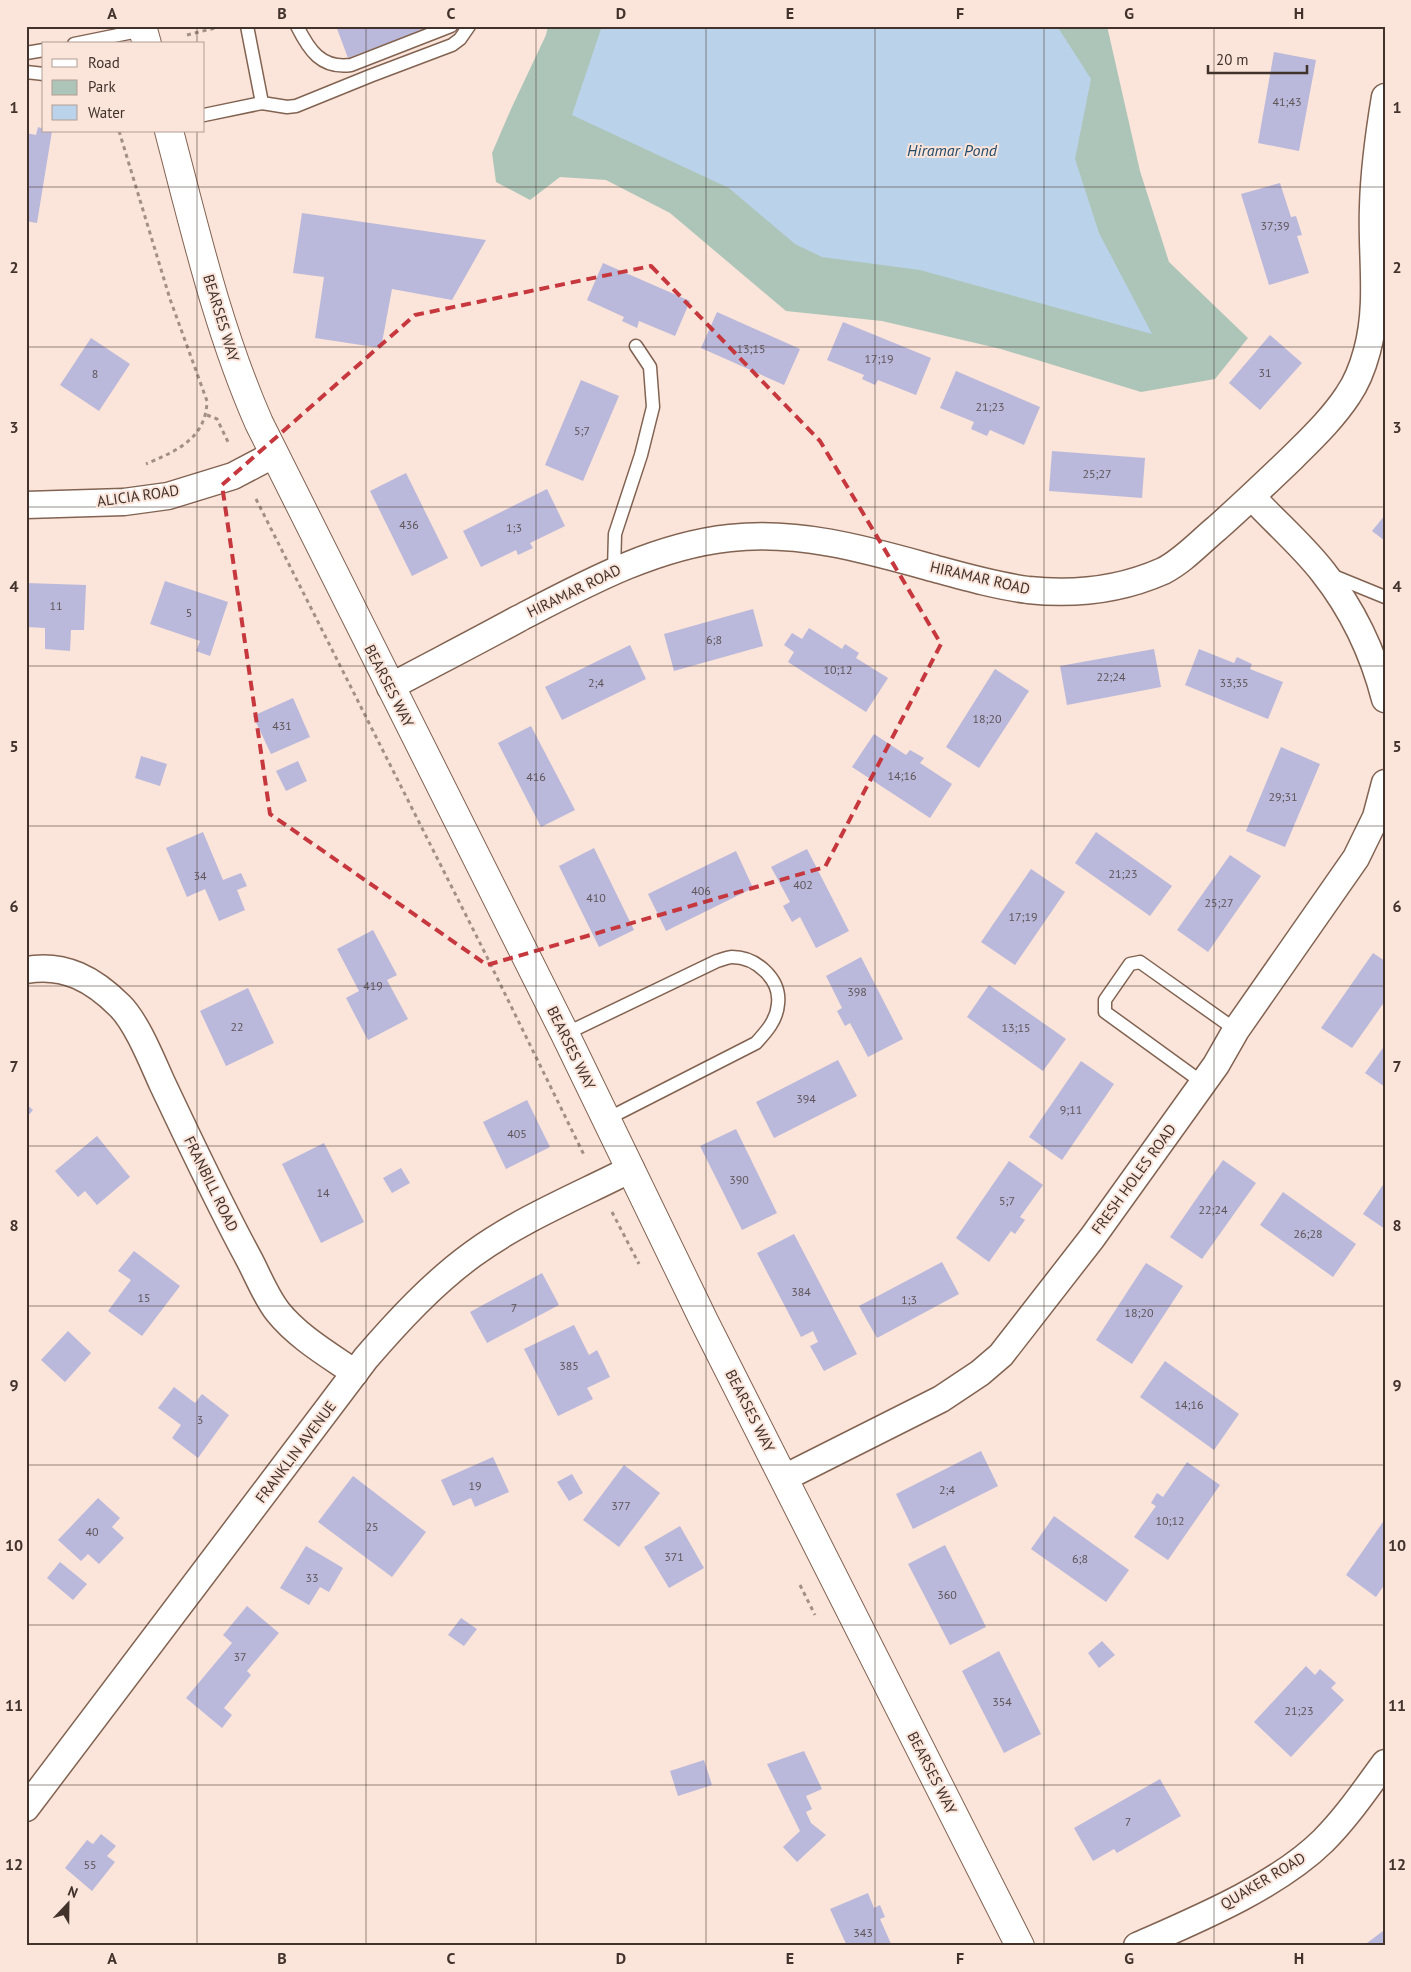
<svg xmlns="http://www.w3.org/2000/svg" width="1411" height="1972" viewBox="0 0 1411 1972" font-family="'PT Sans',sans-serif">
	<rect width="100%" height="100%" fill="#fbe4d9"/>
	<path fill="#adc5b9" d="M548,26H1107L1140,171L1169,262L1248,338L1215,379L1141,392L1001,349L882,321L786,311L670,213L606,180L560,177L530,200L496,182L492,153L511,109L546,35Z"/>
	<path fill="#bad3ea" d="M602,26H1057L1091,79L1075,159L1099,233L1152,334L920,270L822,257L795,244L729,188L572,115Z"/>
	<g fill="#bab9db">
		<path d="M336,26H433L348,58Z"/>
		<path d="M1274,52L1316,60L1299,151L1258,143Z"/>
		<path d="M38,127L44,129V131H52L37,223L26,221V133L36,135Z"/>
		<path d="M1280,183L1291,217L1296,216L1302,235L1297,236L1309,273L1269,285L1241,194Z"/>
		<path d="M302,213L486,240L452,300L392,289L381,348L315,338L324,277L293,273Z"/>
		<path d="M603,263L690,301L675,336L639,321L637,328L622,321L624,317L587,300Z"/>
		<path d="M717,312L800,349L784,385L701,348Z"/>
		<path d="M843,322L931,358L916,395L878,380L875,385L862,379L864,375L827,360Z"/>
		<path d="M1270,335L1302,363L1260,410L1229,383Z"/>
		<path d="M91,338L130,364L99,411L60,385Z"/>
		<path d="M956,371L1040,407L1024,445L990,430L987,436L971,429L974,422L940,408Z"/>
		<path d="M581,380L619,396L583,481L545,465Z"/>
		<path d="M1052,451L1145,458L1142,498L1049,491Z"/>
		<path d="M406,473L448,558L412,576L370,491Z"/>
		<path d="M547,489L565,526L530,543L533,548L518,555L516,550L481,567L463,531Z"/>
		<path d="M1385,515V541L1372,531Z"/>
		<path d="M165,581L228,602L210,656L196,651L200,641L150,624Z"/>
		<path d="M26,583L86,585L84,630H71L70,651L45,649V628L26,627Z"/>
		<path d="M753,609L763,646L674,671L664,634Z"/>
		<path d="M809,628L842,649L845,644L859,653L856,658L888,678L866,712L788,662L794,652L784,645L792,633L802,639Z"/>
		<path d="M630,645L646,679L562,720L545,687Z"/>
		<path d="M1154,649L1161,687L1067,705L1060,666Z"/>
		<path d="M1199,649L1234,663L1237,657L1252,664L1250,669L1283,682L1268,719L1185,685Z"/>
		<path d="M995,669L1029,691L979,768L946,747Z"/>
		<path d="M293,698L310,737L271,754L253,716Z"/>
		<path d="M531,726L575,810L541,827L498,743Z"/>
		<path d="M874,734L906,755L910,750L924,758L920,763L952,784L930,818L852,767Z"/>
		<path d="M1281,747L1320,764L1285,847L1246,831Z"/>
		<path d="M141,756L167,764L160,786L135,778Z"/>
		<path d="M298,761L307,781L286,791L276,771Z"/>
		<path d="M203,832L223,880L241,873L247,886L237,890L245,910L219,921L205,889L187,897L166,848Z"/>
		<path d="M1096,832L1172,886L1150,916L1075,863Z"/>
		<path d="M594,848L634,930L599,947L559,866Z"/>
		<path d="M807,849L849,931L816,948L800,917L792,922L783,906L790,902L771,867Z"/>
		<path d="M736,851L753,888L666,931L648,894Z"/>
		<path d="M1230,855L1261,876L1208,952L1177,930Z"/>
		<path d="M1031,869L1065,892L1015,965L981,942Z"/>
		<path d="M373,930L397,975L387,980L408,1019L368,1040L346,998L359,991L337,949Z"/>
		<path d="M1373,953L1385,961V1001L1352,1048L1321,1028Z"/>
		<path d="M861,957L903,1039L868,1057L850,1023L845,1026L837,1011L842,1008L826,976Z"/>
		<path d="M989,985L1066,1039L1043,1071L967,1017Z"/>
		<path d="M248,988L274,1043L226,1066L200,1011Z"/>
		<path d="M1385,1045V1087L1365,1073Z"/>
		<path d="M838,1060L857,1096L774,1138L756,1102Z"/>
		<path d="M1081,1061L1114,1084L1062,1160L1029,1137Z"/>
		<path d="M527,1100L550,1147L506,1169L483,1122Z"/>
		<path d="M26,1104L33,1110L26,1118Z"/>
		<path d="M736,1129L777,1213L742,1230L700,1146Z"/>
		<path d="M97,1136L130,1177L97,1205L85,1191L78,1197L55,1171Z"/>
		<path d="M324,1143L364,1222L321,1243L282,1164Z"/>
		<path d="M1223,1160L1256,1183L1202,1259L1170,1237Z"/>
		<path d="M1009,1161L1043,1185L1020,1217L1025,1220L1015,1234L1011,1231L989,1262L956,1238Z"/>
		<path d="M401,1168L410,1183L392,1193L383,1178Z"/>
		<path d="M1385,1182V1229L1363,1214Z"/>
		<path d="M1283,1192L1356,1244L1333,1277L1260,1225Z"/>
		<path d="M794,1234L857,1354L824,1371L810,1346L818,1342L813,1331L801,1337L757,1253Z"/>
		<path d="M134,1251L180,1286L142,1336L108,1311L131,1280L118,1271Z"/>
		<path d="M942,1262L959,1294L877,1338L859,1306Z"/>
		<path d="M1146,1263L1183,1286L1132,1364L1096,1340Z"/>
		<path d="M542,1273L559,1305L487,1343L470,1312Z"/>
		<path d="M574,1325L589,1355L597,1350L610,1377L587,1388L593,1399L558,1416L524,1349Z"/>
		<path d="M68,1331L91,1353L65,1382L41,1360Z"/>
		<path d="M1165,1361L1239,1414L1214,1450L1140,1397Z"/>
		<path d="M174,1387L195,1403L202,1394L229,1415L198,1458L172,1438L181,1425L158,1408Z"/>
		<path d="M981,1451L998,1486L913,1529L896,1494Z"/>
		<path d="M493,1457L509,1492L475,1507L471,1498L453,1506L441,1480Z"/>
		<path d="M1187,1462L1220,1485L1168,1560L1134,1537L1156,1506L1151,1503L1157,1493L1163,1497Z"/>
		<path d="M624,1465L660,1493L619,1547L583,1520Z"/>
		<path d="M572,1474L583,1493L569,1501L557,1482Z"/>
		<path d="M353,1476L426,1532L392,1577L318,1522Z"/>
		<path d="M98,1498L120,1518L112,1527L124,1538L99,1564L88,1554L81,1561L58,1540Z"/>
		<path d="M1054,1516L1129,1570L1106,1602L1031,1549Z"/>
		<path d="M1385,1519V1584L1376,1597L1346,1575Z"/>
		<path d="M680,1526L704,1568L669,1588L644,1547Z"/>
		<path d="M945,1545L986,1627L950,1645L908,1564Z"/>
		<path d="M306,1546L343,1568L329,1592L320,1587L309,1605L280,1588Z"/>
		<path d="M60,1562L87,1584L73,1600L47,1578Z"/>
		<path d="M247,1606L279,1633L247,1671L251,1675L224,1708L232,1715L222,1728L186,1698L232,1643L223,1635Z"/>
		<path d="M461,1618L477,1629L464,1646L448,1635Z"/>
		<path d="M1102,1641L1115,1655L1099,1668L1088,1653Z"/>
		<path d="M999,1651L1041,1734L1004,1753L962,1671Z"/>
		<path d="M1306,1666L1315,1675L1320,1669L1336,1683L1331,1688L1344,1700L1291,1757L1254,1722Z"/>
		<path d="M804,1751L822,1789L806,1796L812,1809L806,1812L811,1823L826,1835L797,1862L783,1847L800,1831L767,1764Z"/>
		<path d="M704,1760L712,1785L678,1796L670,1771Z"/>
		<path d="M1160,1779L1181,1816L1117,1853L1114,1849L1093,1861L1074,1828Z"/>
		<path d="M101,1834L116,1846L107,1856L115,1862L92,1891L65,1868L87,1840L93,1844Z"/>
		<path d="M868,1893L874,1908L880,1905L885,1917L880,1919L892,1946H847L830,1909Z"/>
		<path d="M1383,1931L1385,1946H1363Z"/>
	</g>
	<g fill="none" stroke-linecap="round" stroke-linejoin="round">
		<g stroke="#826352" stroke-width="15">
			<g id="service">
				<path d="M247,26L262,103L287,107L296,106L370,76L452,45L460,39L469,26"/>
				<path d="M297,26C309,50 321,69 351,65L451,26"/>
				<path d="M74,44L143,30"/>
				<path d="M26,53L44,50"/>
				<path d="M26,72L44,74"/>
				<path d="M204,115L262,103"/>
				<path d="M614,570L615,534L641,455L653,407L650,367L636,346"/>
				<path d="M1331,575L1385,597"/>
				<path d="M565,1034L717,961C722,960 727,957 732,957C756,957 781,979 778,1004C777,1020 766,1032 756,1043L607,1119"/>
				<path d="M1203,1083L1105,1012V1000L1130,964L1140,962L1236,1030"/>
			</g>
		</g>
		<g stroke="#826352" stroke-width="29">
			<g id="minor">
				<path d="M1252,497C1275,522 1302,545 1323,572C1353,610 1373,652 1385,699"/>
				<path d="M26,505L124,502L168,496L233,476L273,455"/>
				<path d="M390,687C433,664 476,642 518,619C585,584 654,546 730,538C802,530 871,551 940,570C969,578 998,586 1028,590C1074,595 1120,590 1163,571C1183,561 1200,542 1217,528C1243,505 1268,481 1293,457C1312,438 1333,418 1348,395C1357,382 1363,366 1367,351C1380,304 1371,255 1373,207C1374,170 1379,133 1385,97"/>
				<path d="M26,970C65,963 94,980 120,1006C137,1023 152,1061 162,1083C190,1142 218,1202 249,1259C258,1276 266,1297 278,1312C298,1337 329,1355 355,1373"/>
				<path d="M784,1478L941,1399L980,1373L1001,1355L1092,1238L1216,1065L1236,1030L1356,858L1376,817L1385,783"/>
				<path d="M26,1808L366,1358C398,1321 433,1283 473,1254C521,1219 578,1196 631,1169"/>
				<path d="M1137,1946C1196,1920 1276,1887 1323,1841C1347,1817 1365,1790 1385,1763"/>
			</g>
		</g>
		<g stroke="#826352" stroke-width="30">
			<g id="secondary">
				<path d="M142,26L147,44"/>
				<path d="M169,131C195,230 218,330 259,423L565,1034L704,1321L1020,1946"/>
			</g>
		</g>
		<g stroke="#a29087" stroke-width="3" stroke-dasharray="4 4" stroke-linecap="butt">
			<path d="M187,35L223,26"/>
			<path d="M119,131L170,299L207,401C206,439 176,451 146,464"/>
			<path d="M207,415L217,419L229,444"/>
			<path d="M256,499L483,949L585,1157"/>
			<path d="M612,1212L639,1264"/>
			<path d="M800,1585L815,1615"/>
		</g>
		<use href="#service" stroke="#fff" stroke-width="12"/>
		<use href="#minor" stroke="#fff" stroke-width="26"/>
		<use href="#secondary" stroke="#fff" stroke-width="28"/>
	</g>
	<path fill="none" stroke="#c6373e" stroke-width="4" stroke-dasharray="10 6" stroke-linejoin="round" d="M651,266L820,441L941,644L825,867L487,965L270,814L222,485L415,315Z"/>
	<path fill="none" stroke="#41332c" stroke-width="1" stroke-opacity="0.55" d="M197,26V44M366,26V1946M536,26V1946M706,26V1946M875,26V1946M1044,26V1946M1214,26V1946M197,131V1946M26,187H1385M26,347H1385M26,507H1385M26,666H1385M26,826H1385M26,986H1385M26,1146H1385M26,1306H1385M26,1465H1385M26,1625H1385M26,1785H1385"/>
	<g text-anchor="middle" stroke-width="4" stroke-linejoin="round" paint-order="stroke">
		<g font-size="12" fill="#5f5458">
			<text x="1287" y="106">41;43</text>
			<text x="1275" y="230">37;39</text>
			<text x="751" y="353">13;15</text>
			<text x="879" y="363">17;19</text>
			<text x="1265" y="377">31</text>
			<text x="95" y="378">8</text>
			<text x="990" y="411">21;23</text>
			<text x="582" y="435">5;7</text>
			<text x="1097" y="478">25;27</text>
			<text x="409" y="529">436</text>
			<text x="514" y="532">1;3</text>
			<text x="56" y="610">11</text>
			<text x="189" y="617">5</text>
			<text x="714" y="644">6;8</text>
			<text x="838" y="674">10;12</text>
			<text x="1111" y="681">22;24</text>
			<text x="596" y="687">2;4</text>
			<text x="1234" y="687">33;35</text>
			<text x="987" y="723">18;20</text>
			<text x="282" y="730">431</text>
			<text x="902" y="780">14;16</text>
			<text x="536" y="781">416</text>
			<text x="1283" y="801">29;31</text>
			<text x="1123" y="878">21;23</text>
			<text x="200" y="880">34</text>
			<text x="803" y="889">402</text>
			<text x="701" y="895">406</text>
			<text x="596" y="902">410</text>
			<text x="1219" y="907">25;27</text>
			<text x="1023" y="921">17;19</text>
			<text x="373" y="990">419</text>
			<text x="857" y="996">398</text>
			<text x="237" y="1031">22</text>
			<text x="1016" y="1032">13;15</text>
			<text x="806" y="1103">394</text>
			<text x="1071" y="1114">9;11</text>
			<text x="517" y="1138">405</text>
			<text x="739" y="1184">390</text>
			<text x="323" y="1197">14</text>
			<text x="1007" y="1205">5;7</text>
			<text x="1213" y="1214">22;24</text>
			<text x="1308" y="1238">26;28</text>
			<text x="801" y="1296">384</text>
			<text x="144" y="1302">15</text>
			<text x="909" y="1304">1;3</text>
			<text x="514" y="1312">7</text>
			<text x="1139" y="1317">18;20</text>
			<text x="569" y="1370">385</text>
			<text x="1189" y="1409">14;16</text>
			<text x="200" y="1424">3</text>
			<text x="475" y="1490">19</text>
			<text x="947" y="1494">2;4</text>
			<text x="621" y="1510">377</text>
			<text x="1170" y="1525">10;12</text>
			<text x="372" y="1531">25</text>
			<text x="92" y="1536">40</text>
			<text x="674" y="1561">371</text>
			<text x="1080" y="1563">6;8</text>
			<text x="312" y="1582">33</text>
			<text x="947" y="1599">360</text>
			<text x="240" y="1661">37</text>
			<text x="1002" y="1706">354</text>
			<text x="1299" y="1715">21;23</text>
			<text x="1128" y="1826">7</text>
			<text x="90" y="1869">55</text>
			<text x="863" y="1937">343</text>
		</g>
		<g font-size="15" fill="#41332c" stroke="#fbe4d9">
			<text transform="translate(221 318) rotate(73)" y="5">BEARSES WAY</text>
			<text transform="translate(138 496) rotate(-8)" y="5">ALICIA ROAD</text>
			<text transform="translate(980 578) rotate(13)" y="5">HIRAMAR ROAD</text>
			<text transform="translate(574 591) rotate(-26)" y="5">HIRAMAR ROAD</text>
			<text transform="translate(389 686) rotate(63)" y="5">BEARSES WAY</text>
			<text transform="translate(571 1048) rotate(64)" y="5">BEARSES WAY</text>
			<text transform="translate(1134 1179) rotate(-54)" y="5">FRESH HOLES ROAD</text>
			<text transform="translate(211 1184) rotate(64)" y="5">FRANBILL ROAD</text>
			<text transform="translate(750 1411) rotate(63)" y="5">BEARSES WAY</text>
			<text transform="translate(296 1452) rotate(-53)" y="5">FRANKLIN AVENUE</text>
			<text transform="translate(932 1773) rotate(63)" y="5">BEARSES WAY</text>
			<text transform="translate(1263 1881) rotate(-31)" y="5">QUAKER ROAD</text>
		</g>
		<g font-size="16" font-style="italic" fill="#234b6c" stroke="#fbe4d9">
			<text x="952" y="156">Hiramar Pond</text>
		</g>
	</g>
	<rect width="1411" height="1972" fill="none" stroke="#fbe4d9" stroke-width="55"/>
	<rect x="42" y="42" width="162" height="90" fill="#fbe4d9" stroke="#b19d94"/>
	<rect x="52" y="59" width="25" height="8" fill="#ffffff" stroke="#b19d94"/>
	<text x="88" y="68" font-size="15" fill="#41332c">Road</text>
	<rect x="52" y="80" width="25" height="15" fill="#adc5b9" stroke="#b19d94"/>
	<text x="88" y="92" font-size="15" fill="#41332c">Park</text>
	<rect x="52" y="105" width="25" height="15" fill="#bad3ea" stroke="#b19d94"/>
	<text x="88" y="118" font-size="15" fill="#41332c">Water</text>
	<g transform="translate(68 1904) rotate(22)" stroke="#fbe4d9" stroke-width="4" paint-order="stroke">
	<path d="M0-4L9 19L0 12L-9 19Z" fill="#41332c"/>
	<text y="-8" font-size="14" font-weight="bold" text-anchor="middle" fill="#41332c">N</text>
	</g>
	<path d="M1208 65v8h99v-8" fill="none" stroke="#41332c" stroke-width="2.5"/>
	<text x="1216" y="65" font-size="15" fill="#41332c" stroke="#fbe4d9" stroke-width="4" paint-order="stroke">20 m</text>
	<rect x="28" y="28" width="1356" height="1916" fill="none" stroke="#41332c" stroke-width="2"/>
	<g font-size="16" text-anchor="middle" font-weight="bold" fill="#41332c">
		<text x="112" y="19">A</text>
		<text x="282" y="19">B</text>
		<text x="451" y="19">C</text>
		<text x="621" y="19">D</text>
		<text x="790" y="19">E</text>
		<text x="960" y="19">F</text>
		<text x="1129" y="19">G</text>
		<text x="1299" y="19">H</text>
		<text x="14" y="113">1</text>
		<text x="1397" y="113">1</text>
		<text x="14" y="273">2</text>
		<text x="1397" y="273">2</text>
		<text x="14" y="433">3</text>
		<text x="1397" y="433">3</text>
		<text x="14" y="592">4</text>
		<text x="1397" y="592">4</text>
		<text x="14" y="752">5</text>
		<text x="1397" y="752">5</text>
		<text x="14" y="912">6</text>
		<text x="1397" y="912">6</text>
		<text x="14" y="1072">7</text>
		<text x="1397" y="1072">7</text>
		<text x="14" y="1231">8</text>
		<text x="1397" y="1231">8</text>
		<text x="14" y="1391">9</text>
		<text x="1397" y="1391">9</text>
		<text x="14" y="1551">10</text>
		<text x="1397" y="1551">10</text>
		<text x="14" y="1711">11</text>
		<text x="1397" y="1711">11</text>
		<text x="14" y="1870">12</text>
		<text x="1397" y="1870">12</text>
		<text x="112" y="1964">A</text>
		<text x="282" y="1964">B</text>
		<text x="451" y="1964">C</text>
		<text x="621" y="1964">D</text>
		<text x="790" y="1964">E</text>
		<text x="960" y="1964">F</text>
		<text x="1129" y="1964">G</text>
		<text x="1299" y="1964">H</text>
	</g>
</svg>
